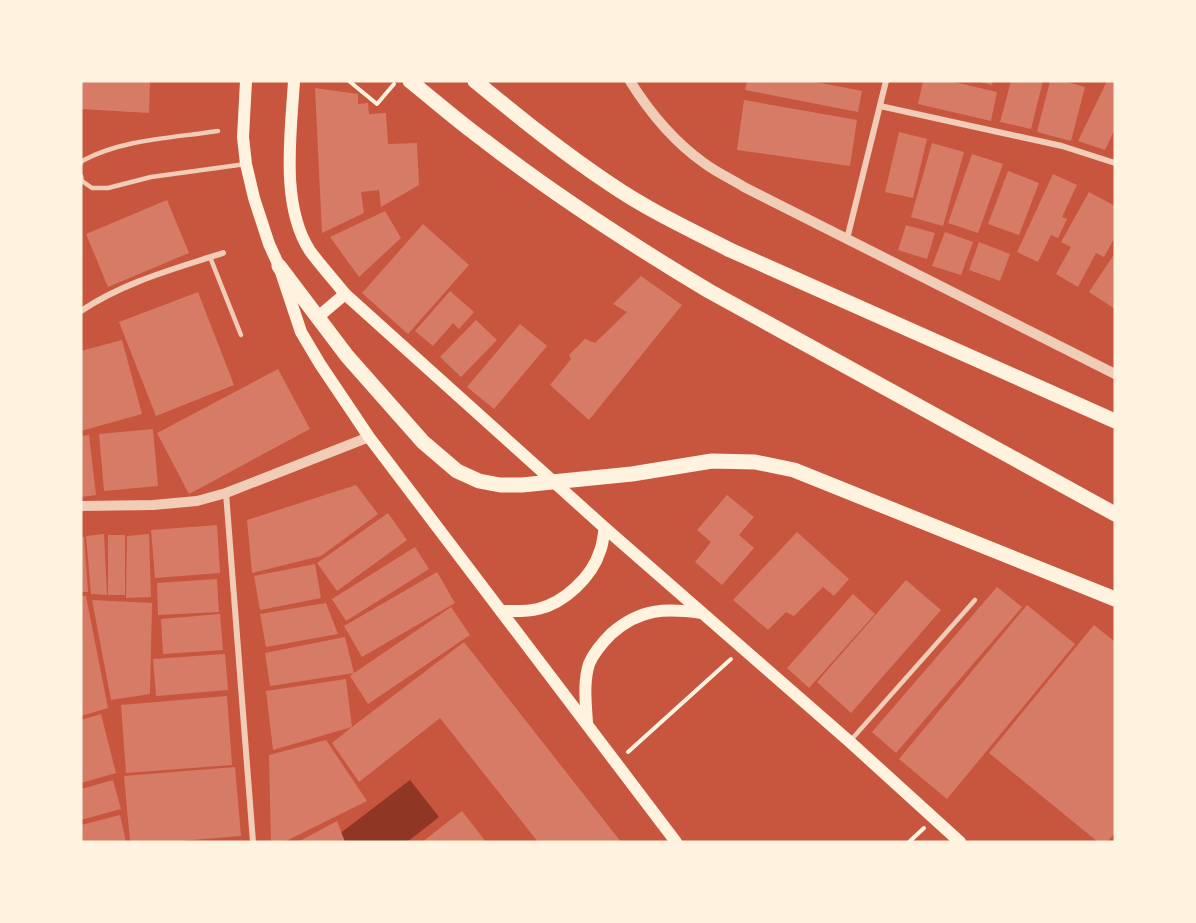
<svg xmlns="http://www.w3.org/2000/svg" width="1196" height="923" viewBox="0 0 1196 923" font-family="Karla,sans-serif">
	<rect width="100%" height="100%" fill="#c8553d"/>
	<path fill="#8f3625" d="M410,780L439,817L407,842H343L338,835Z"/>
	<g fill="#d67c66">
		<path d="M81,81H150L149,113L81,109Z"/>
		<path d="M747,81H811L862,91L858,112L745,90Z"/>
		<path d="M923,81H950L997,92L991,121L918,104Z"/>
		<path d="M976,81H993L992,85Z"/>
		<path d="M1011,81H1043L1031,129L1000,122Z"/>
		<path d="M1050,81H1064L1085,87L1071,141L1037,132Z"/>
		<path d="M1107,81H1115V129L1105,150L1078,141Z"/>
		<path d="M315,88L358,94V104L368,103L369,114L386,113L388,144L417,143L419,185L381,207L379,190L361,192L364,213L322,233Z"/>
		<path d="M744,100L857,120L850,166L737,150Z"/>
		<path d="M899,132L927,139L913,198L885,192Z"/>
		<path d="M932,143L964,152L943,226L911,217Z"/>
		<path d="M972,154L1003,164L978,233L948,223Z"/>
		<path d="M1008,171L1039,183L1019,235L988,224Z"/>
		<path d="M1053,174L1077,185L1062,217L1067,219L1058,238L1051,235L1038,262L1017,252Z"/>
		<path d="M1089,192L1115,206V237L1104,257L1096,253L1078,287L1056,274L1071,247L1061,242Z"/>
		<path d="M167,200L189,253L108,287L86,234Z"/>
		<path d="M385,211L401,238L359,277L330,237Z"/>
		<path d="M423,224L469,265L408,334L362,293Z"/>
		<path d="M906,225L935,233L927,259L898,250Z"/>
		<path d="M945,232L973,242L961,275L932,266Z"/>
		<path d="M979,242L1010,254L1000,281L969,270Z"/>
		<path d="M1115,253V309L1089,292Z"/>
		<path d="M641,276L682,305L589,420L550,385L571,359L569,355L585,339L595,343L627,312L613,304Z"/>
		<path d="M450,291L474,312L459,329L453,323L433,346L415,331Z"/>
		<path d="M198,292L234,385L156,416L119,322Z"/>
		<path d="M476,320L497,340L461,377L440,357Z"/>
		<path d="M520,324L547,346L494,409L467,387Z"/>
		<path d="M122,340L142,414L81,431V351Z"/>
		<path d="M278,369L310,429L189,494L157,433Z"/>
		<path d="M153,429L158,486L104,491L99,434Z"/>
		<path d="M89,435L96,495L81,497V436Z"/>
		<path d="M356,485L378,514L321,556L252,573L247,520Z"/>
		<path d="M727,495L754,517L739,535L754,548L722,585L695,562L711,542L697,530Z"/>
		<path d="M388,513L407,540L337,591L317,563Z"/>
		<path d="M217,525L220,573L155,578L151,530Z"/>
		<path d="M797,532L849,579L834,596L823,587L794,616L786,612L768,630L733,600Z"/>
		<path d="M104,534L107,595L91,594L86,536Z"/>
		<path d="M149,534L151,597L126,598L127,536Z"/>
		<rect x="108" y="535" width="17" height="60"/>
		<path d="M81,537H84L88,592H81Z"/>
		<path d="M415,547L429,569L346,621L332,599Z"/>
		<path d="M315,564L321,598L260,610L254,576Z"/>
		<path d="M437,572L455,603L362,657L344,626Z"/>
		<path d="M217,579L219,612L158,615L157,583Z"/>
		<path d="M906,580L941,610L851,713L817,682Z"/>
		<path d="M997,587L1022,607L896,753L872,732Z"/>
		<path d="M853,594L875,614L809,688L787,668Z"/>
		<path d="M81,596H86L108,708L81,716Z"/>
		<path d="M92,600L152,603L150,694L111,700Z"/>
		<path d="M326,603L338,634L266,647L260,614Z"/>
		<path d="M1027,605L1075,644L947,799L899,759Z"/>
		<path d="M451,607L470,635L368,704L350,676L354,673L270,686L265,653L345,637L354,673Z"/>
		<path d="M220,614L223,650L163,654L161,619Z"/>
		<path d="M1094,625L1115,642V833L1107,842H1098L989,753Z"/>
		<path d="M464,642L621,842H538L440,718L359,782L332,743L352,727L273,750L266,691L346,679L352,727Z"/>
		<path d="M225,654L228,690L156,696L153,659Z"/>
		<path d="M227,696L232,765L126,773L121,705Z"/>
		<path d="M101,714L116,773L81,783V720Z"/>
		<path d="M326,740L367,801L284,842H271L269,755Z"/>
		<path d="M235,767L241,836L168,842H130L124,776Z"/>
		<path d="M113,780L121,809L81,820V789Z"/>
		<path d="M462,811L486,842H422Z"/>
		<path d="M120,815L126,842H81V825Z"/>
		<path d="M337,821L345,842H298Z"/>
	</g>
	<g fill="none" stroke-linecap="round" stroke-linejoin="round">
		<g stroke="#fff3e0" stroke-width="4">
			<path d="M349,81L377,104L394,84"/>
			<path d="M628,752L731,659"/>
			<path d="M909,842L924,828"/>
		</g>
		<g stroke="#f1ccb7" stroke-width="4.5">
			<path d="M81,163L82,161C123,139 172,138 218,131"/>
			<path d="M81,176L82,181L92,188H108L151,177L246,164"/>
			<path d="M210,257L241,335"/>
			<path d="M851,740L975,600"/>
		</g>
		<g stroke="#f1ccb7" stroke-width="6">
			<path d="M880,106L1062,146L1115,163"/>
			<path d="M847,239L886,81"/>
			<path d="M81,311C124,282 174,269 223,253"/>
			<path d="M226,493L253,842"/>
		</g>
		<g stroke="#f1ccb7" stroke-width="10">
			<path d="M630,81C650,113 673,141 704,163C716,172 731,179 744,187L1115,374"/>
			<path d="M81,506L153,505L197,501L226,493L369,437"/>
		</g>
		<g stroke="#fff3e0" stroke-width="12">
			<path d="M246,81L243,137L246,164L254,198L269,244L279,266L301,332L320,364L369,437L676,842"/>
			<path d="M294,81C291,133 280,205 310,251C321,266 334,280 345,294L605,528L850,742L960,842"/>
			<path d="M318,317L345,294"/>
			<path d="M501,611C513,611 526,612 538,609C564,603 592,577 600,551C603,544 603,536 605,528"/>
			<path d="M587,724C586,704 583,683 589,664C594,652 602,643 611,634C640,608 666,608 702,613"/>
		</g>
		<g stroke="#fff3e0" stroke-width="15">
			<path d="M410,81C435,101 459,122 485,141C556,196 632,245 709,291L1115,514"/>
			<path d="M475,81C519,117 562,152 610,184C648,210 689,229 730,250L1115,421"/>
			<path d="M279,266L347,356L423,442L457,471L479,481L500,485H522L632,474L712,461L755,462L794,470L1115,599"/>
		</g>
	</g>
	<rect width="1196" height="923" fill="none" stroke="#fff3e0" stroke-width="165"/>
</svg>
